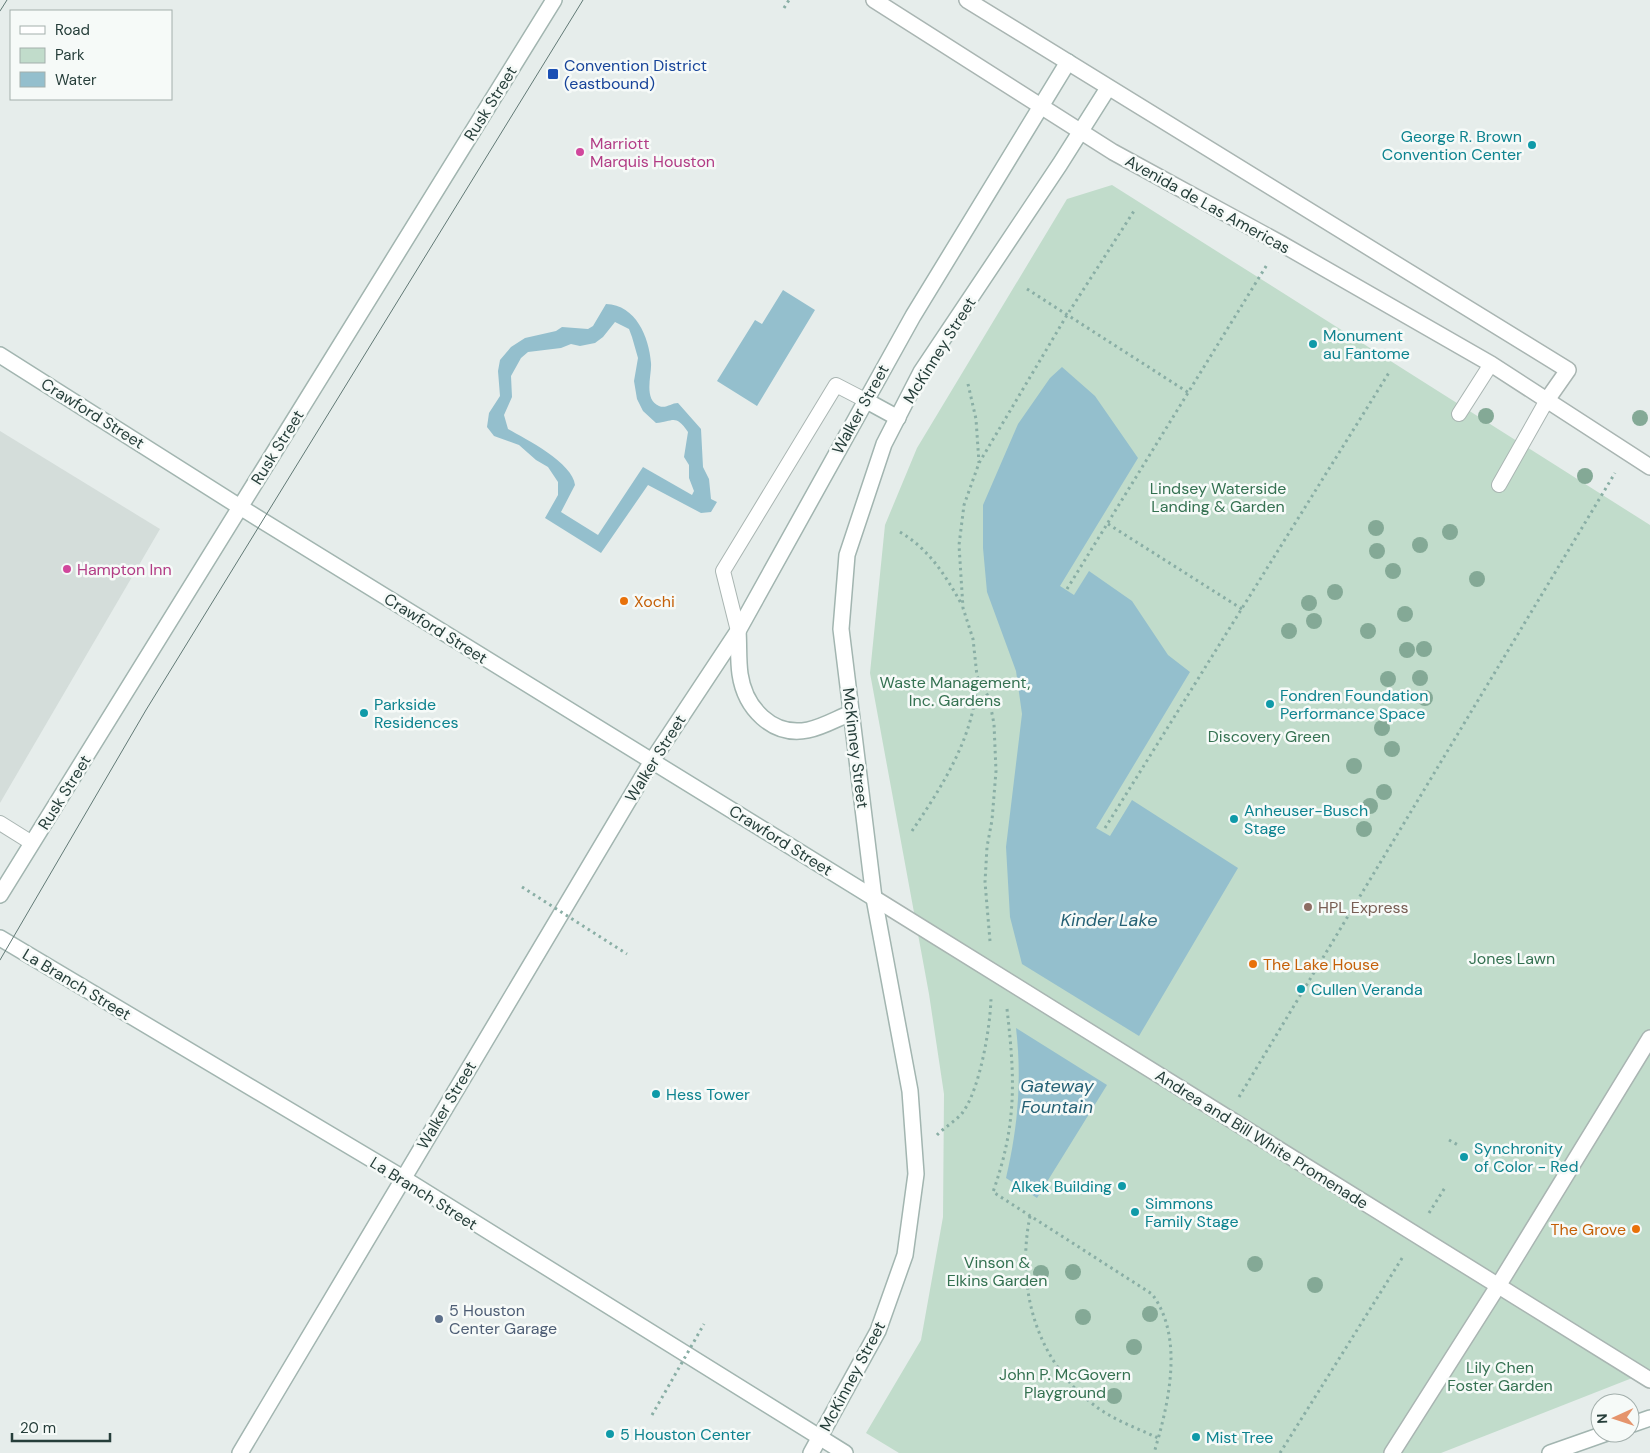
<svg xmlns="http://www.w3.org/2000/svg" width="1650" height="1453" viewBox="0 0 1650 1453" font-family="'DM Sans',sans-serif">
	<rect width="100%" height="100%" fill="#e6edeb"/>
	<path fill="#d4ddda" d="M0,431L160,529L0,803Z"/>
	<path fill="#c1dccb" d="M1112,185L1650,525V1371L1441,1453H899L866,1433L921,1340L943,1217L944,1094L929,994L870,673L885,525L917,448L1067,199Z"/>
	<g fill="#94bfcd" fill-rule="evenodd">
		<path d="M783,290L815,310L757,406L717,381L755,320L762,324Z"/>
		<path d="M606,304C636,305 649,337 651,363C652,375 643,399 659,406C666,409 671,403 678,403L701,429L703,467L709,479L711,499L717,502L711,512L701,513L648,485L601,553L545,518L558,495V482L548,467L536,460L519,445L494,436L487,427L489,413L500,396L498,371L500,360L511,347L525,338L556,331L562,327L588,329L593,326ZM615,322L629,329L632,337L638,358L634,381L637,399L643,411L656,423C673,422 675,413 688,432L684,457L689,465V478L694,491L692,495L643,467L598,535L561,512L575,485C573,463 526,439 508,429L504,415L512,397L511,376L521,358L528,352L561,348L571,344L580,346L595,343L603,337Z"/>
		<path d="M1062,367L1095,396L1138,458L1060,586L1074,595L1089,571L1132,601L1168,655L1190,672L1096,828L1110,836L1132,800L1238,868L1139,1036L1022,964L1010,917L1006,847L1022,714L1016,671L987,592L983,548V505L1018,424L1050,378Z"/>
		<path d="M1016,1028L1107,1085L1037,1198L1006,1178C1018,1127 1022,1080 1016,1028Z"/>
	</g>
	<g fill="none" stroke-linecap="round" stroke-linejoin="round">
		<g stroke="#a9b5b2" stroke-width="16">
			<g id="lane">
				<path d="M1459,414L1491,364"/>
				<path d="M1499,485L1547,400"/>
				<path d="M738,631L723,571L836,385L865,400"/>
				<path d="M0,823L32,843"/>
			</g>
		</g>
		<g stroke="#a9b5b2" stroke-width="18">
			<g id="street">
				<path d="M874,0L1113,152L1280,243L1491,364L1650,467"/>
				<path d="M967,0L1568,370L1547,400"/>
				<path d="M874,898L1650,1380"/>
				<path d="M1392,1453L1498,1286L1650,1038"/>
			</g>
		</g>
		<g stroke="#a2b5b0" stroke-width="18">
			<g id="secondary">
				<path d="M0,355L240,507L874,898"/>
				<path d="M865,400L898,418"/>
				<path d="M738,631C739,645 738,660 740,674C745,708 772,737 808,730C823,727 838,718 851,713"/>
				<path d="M0,895L554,0"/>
				<path d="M0,938L403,1178L845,1453"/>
				<path d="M1630,1425L1650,1418"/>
				<path d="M240,1453L652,761L738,631L913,316L1068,62"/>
				<path d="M811,1453L878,1331L905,1255L916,1174L910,1091L874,898L841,629L847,555L884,444L921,372L1060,164L1108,88"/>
				<path d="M1550,1453L1607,1433"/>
			</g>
		</g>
		<g stroke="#89aea5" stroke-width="3" stroke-dasharray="2.5 4" stroke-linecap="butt">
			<path d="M784,8L789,0"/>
			<path d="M1027,289L1189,393"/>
			<path d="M968,384L976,419L979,463"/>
			<path d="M1108,524L1242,609"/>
			<path d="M900,532C929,549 946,576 962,605"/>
			<path d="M1067,589L1268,263"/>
			<path d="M1105,828L1390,371"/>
			<path d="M912,831C943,785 976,734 977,677"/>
			<path d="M990,941L985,882L987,847L992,820L996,771L994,724L989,698L977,676L973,639L963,608L959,545L964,505L979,463L1067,315L1134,211"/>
			<path d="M1007,1009C1015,1079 1017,1124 993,1192L1152,1294C1185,1338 1168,1406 1154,1453"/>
			<path d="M1239,1097L1615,473"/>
			<path d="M937,1135C945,1127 957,1120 963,1112C980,1088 990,1029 991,999"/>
			<path d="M1449,1140L1458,1145"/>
			<path d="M1429,1213L1446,1186"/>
			<path d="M1030,1216C1016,1286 1035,1360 1094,1405C1113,1420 1137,1428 1158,1438"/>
			<path d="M1280,1453L1404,1255"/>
		</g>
		<use href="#lane" stroke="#fff" stroke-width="14"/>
		<use href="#street" stroke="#fff" stroke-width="15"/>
		<use href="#secondary" stroke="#fff" stroke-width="15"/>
		<g stroke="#617975" stroke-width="1">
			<path d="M0,11L7,0"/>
			<path d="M0,960L146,710L583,0"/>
		</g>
		<g stroke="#89aea5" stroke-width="3" stroke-dasharray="2.5 4" stroke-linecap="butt">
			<path d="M522,887L627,954"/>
			<path d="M652,1415L704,1324"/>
		</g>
	</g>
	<g fill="#84a996">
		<circle cx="1486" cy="416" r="8"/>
		<circle cx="1640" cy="418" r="8"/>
		<circle cx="1585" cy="476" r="8"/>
		<circle cx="1376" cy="528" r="8"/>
		<circle cx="1450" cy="532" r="8"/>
		<circle cx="1420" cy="545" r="8"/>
		<circle cx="1377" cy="551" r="8"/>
		<circle cx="1393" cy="571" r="8"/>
		<circle cx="1477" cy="579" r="8"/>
		<circle cx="1335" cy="592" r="8"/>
		<circle cx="1309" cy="603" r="8"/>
		<circle cx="1405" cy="614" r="8"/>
		<circle cx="1314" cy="621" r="8"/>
		<circle cx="1289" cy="631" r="8"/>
		<circle cx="1368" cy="631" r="8"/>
		<circle cx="1424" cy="649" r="8"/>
		<circle cx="1407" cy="650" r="8"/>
		<circle cx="1420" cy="678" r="8"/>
		<circle cx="1388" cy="679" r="8"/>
		<circle cx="1425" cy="698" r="8"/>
		<circle cx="1382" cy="728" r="8"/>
		<circle cx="1392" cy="749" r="8"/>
		<circle cx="1354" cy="766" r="8"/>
		<circle cx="1384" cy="792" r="8"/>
		<circle cx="1370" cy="806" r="8"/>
		<circle cx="1364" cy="829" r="8"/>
		<circle cx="1255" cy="1264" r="8"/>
		<circle cx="1073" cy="1272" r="8"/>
		<circle cx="1041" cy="1273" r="8"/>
		<circle cx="1315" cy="1285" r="8"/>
		<circle cx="1150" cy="1314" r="8"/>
		<circle cx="1083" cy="1317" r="8"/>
		<circle cx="1134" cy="1347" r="8"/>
		<circle cx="1114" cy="1396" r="8"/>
	</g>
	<rect fill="#1a4fb4" stroke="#f6faf8" stroke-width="2" x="547" y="68" width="12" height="12" rx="2.5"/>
	<g fill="#0f9aa8" stroke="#f6faf8" stroke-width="2">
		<circle cx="1532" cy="145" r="5"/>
		<circle cx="1313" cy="344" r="5"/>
		<circle cx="1270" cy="704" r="5"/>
		<circle cx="364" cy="713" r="5"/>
		<circle cx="1234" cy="819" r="5"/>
		<circle cx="1301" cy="989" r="5"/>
		<circle cx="656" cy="1094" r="5"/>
		<circle cx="1464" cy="1157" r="5"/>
		<circle cx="1122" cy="1186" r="5"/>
		<circle cx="1135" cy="1212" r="5"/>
		<circle cx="610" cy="1434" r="5"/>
		<circle cx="1196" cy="1437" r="5"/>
	</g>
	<g fill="#d1479c" stroke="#f6faf8" stroke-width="2">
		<circle cx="580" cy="152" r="5"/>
		<circle cx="67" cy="569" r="5"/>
	</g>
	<g fill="#e8710a" stroke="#f6faf8" stroke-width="2">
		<circle cx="624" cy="601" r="5"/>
		<circle cx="1253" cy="964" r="5"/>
		<circle cx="1636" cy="1229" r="5"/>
	</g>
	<circle fill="#8d6e63" stroke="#f6faf8" stroke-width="2" cx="1308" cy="907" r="5"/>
	<circle fill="#5c6f8a" stroke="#f6faf8" stroke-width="2" cx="439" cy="1319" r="5"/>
	<g text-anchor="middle" stroke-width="5" stroke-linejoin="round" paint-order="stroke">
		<g font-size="16" fill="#164399" stroke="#f6faf8" text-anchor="start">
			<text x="564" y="71">Convention District<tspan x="564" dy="18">(eastbound)</tspan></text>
		</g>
		<g font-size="16" fill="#263e3a" stroke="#f6faf8">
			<text transform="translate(490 103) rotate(-58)" y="6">Rusk Street</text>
			<text transform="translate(1208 204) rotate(29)" y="6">Avenida de Las Americas</text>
			<text transform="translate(939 350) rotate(-58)" y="6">McKinney Street</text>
			<text transform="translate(860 409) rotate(-61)" y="6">Walker Street</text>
			<text transform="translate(93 413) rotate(32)" y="6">Crawford Street</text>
			<text transform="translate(277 447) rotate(-58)" y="6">Rusk Street</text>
			<text transform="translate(436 628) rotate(32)" y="6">Crawford Street</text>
			<text transform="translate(856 748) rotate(83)" y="6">McKinney Street</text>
			<text transform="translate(655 758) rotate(-58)" y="6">Walker Street</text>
			<text transform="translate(64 792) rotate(-58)" y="6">Rusk Street</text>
			<text transform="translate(781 840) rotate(32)" y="6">Crawford Street</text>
			<text transform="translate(77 984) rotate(31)" y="6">La Branch Street</text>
			<text transform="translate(446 1105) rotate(-59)" y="6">Walker Street</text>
			<text transform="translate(1262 1139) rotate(32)" y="6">Andrea and Bill White Promenade</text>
			<text transform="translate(424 1193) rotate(32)" y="6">La Branch Street</text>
			<text transform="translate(852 1376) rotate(-62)" y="6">McKinney Street</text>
		</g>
		<g font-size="16" fill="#0d838f" stroke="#f6faf8" text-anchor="start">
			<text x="1522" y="142" text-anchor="end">George R. Brown<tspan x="1522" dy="18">Convention Center</tspan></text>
			<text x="1323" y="341">Monument<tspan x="1323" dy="18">au Fantome</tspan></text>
			<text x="1280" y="701">Fondren Foundation<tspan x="1280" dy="18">Performance Space</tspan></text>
			<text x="374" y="710">Parkside<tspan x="374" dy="18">Residences</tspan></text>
			<text x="1244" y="816">Anheuser-Busch<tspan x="1244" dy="18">Stage</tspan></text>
			<text x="1311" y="995">Cullen Veranda</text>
			<text x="666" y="1100">Hess Tower</text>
			<text x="1474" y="1154">Synchronity<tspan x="1474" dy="18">of Color - Red</tspan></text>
			<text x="1112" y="1192" text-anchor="end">Alkek Building</text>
			<text x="1145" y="1209">Simmons<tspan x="1145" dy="18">Family Stage</tspan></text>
			<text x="620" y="1440">5 Houston Center</text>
			<text x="1206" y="1443">Mist Tree</text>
		</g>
		<g font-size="16" fill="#b23c85" stroke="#f6faf8" text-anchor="start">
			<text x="590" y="149">Marriott<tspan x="590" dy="18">Marquis Houston</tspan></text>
			<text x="77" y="575">Hampton Inn</text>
		</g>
		<g font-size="16" fill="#347151" stroke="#f6faf8">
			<text x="1218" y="494">Lindsey Waterside<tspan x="1218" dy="18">Landing &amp; Garden</tspan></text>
			<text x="955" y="688">Waste Management,<tspan x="955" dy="18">Inc. Gardens</tspan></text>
			<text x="1269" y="742">Discovery Green</text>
			<text x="1512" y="964">Jones Lawn</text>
			<text x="997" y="1268">Vinson &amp;<tspan x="997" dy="18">Elkins Garden</tspan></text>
			<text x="1500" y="1373">Lily Chen<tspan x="1500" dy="18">Foster Garden</tspan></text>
			<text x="1065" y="1380">John P. McGovern<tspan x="1065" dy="18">Playground</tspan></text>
		</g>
		<g font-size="16" fill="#c56008" stroke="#f6faf8" text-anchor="start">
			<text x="634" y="607">Xochi</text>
			<text x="1263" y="970">The Lake House</text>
			<text x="1626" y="1235" text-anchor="end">The Grove</text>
		</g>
		<g font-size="16" fill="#785e54" stroke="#f6faf8" text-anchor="start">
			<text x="1318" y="913">HPL Express</text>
		</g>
		<g font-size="16" fill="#4e5e75" stroke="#f6faf8" text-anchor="start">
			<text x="449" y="1316">5 Houston<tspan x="449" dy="18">Center Garage</tspan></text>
		</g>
		<g font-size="18" font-style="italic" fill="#256175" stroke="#f6faf8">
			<text x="1109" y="926">Kinder Lake</text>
			<text x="1057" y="1092">Gateway<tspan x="1057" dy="21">Fountain</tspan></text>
		</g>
	</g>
	<rect x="10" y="10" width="162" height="90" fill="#f6faf8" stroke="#a3afac"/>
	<rect x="20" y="26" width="25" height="8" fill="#ffffff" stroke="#a3afac"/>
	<text x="55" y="35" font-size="15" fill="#263e3a">Road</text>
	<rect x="20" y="48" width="25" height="15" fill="#c1dccb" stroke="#a3afac"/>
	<text x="55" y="60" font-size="15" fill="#263e3a">Park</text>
	<rect x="20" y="72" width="25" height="15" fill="#94bfcd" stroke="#a3afac"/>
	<text x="55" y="85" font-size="15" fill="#263e3a">Water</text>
	<g transform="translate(1615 1418) rotate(267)"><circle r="24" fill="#f6faf8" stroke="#a3afac"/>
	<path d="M0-4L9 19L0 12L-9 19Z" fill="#e5946c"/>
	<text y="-8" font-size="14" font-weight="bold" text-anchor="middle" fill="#263e3a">N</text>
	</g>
	<path d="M12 1433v8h98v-8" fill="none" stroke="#263e3a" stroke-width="2.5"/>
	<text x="20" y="1433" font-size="15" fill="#263e3a" stroke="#f6faf8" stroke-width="4" paint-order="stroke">20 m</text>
</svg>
